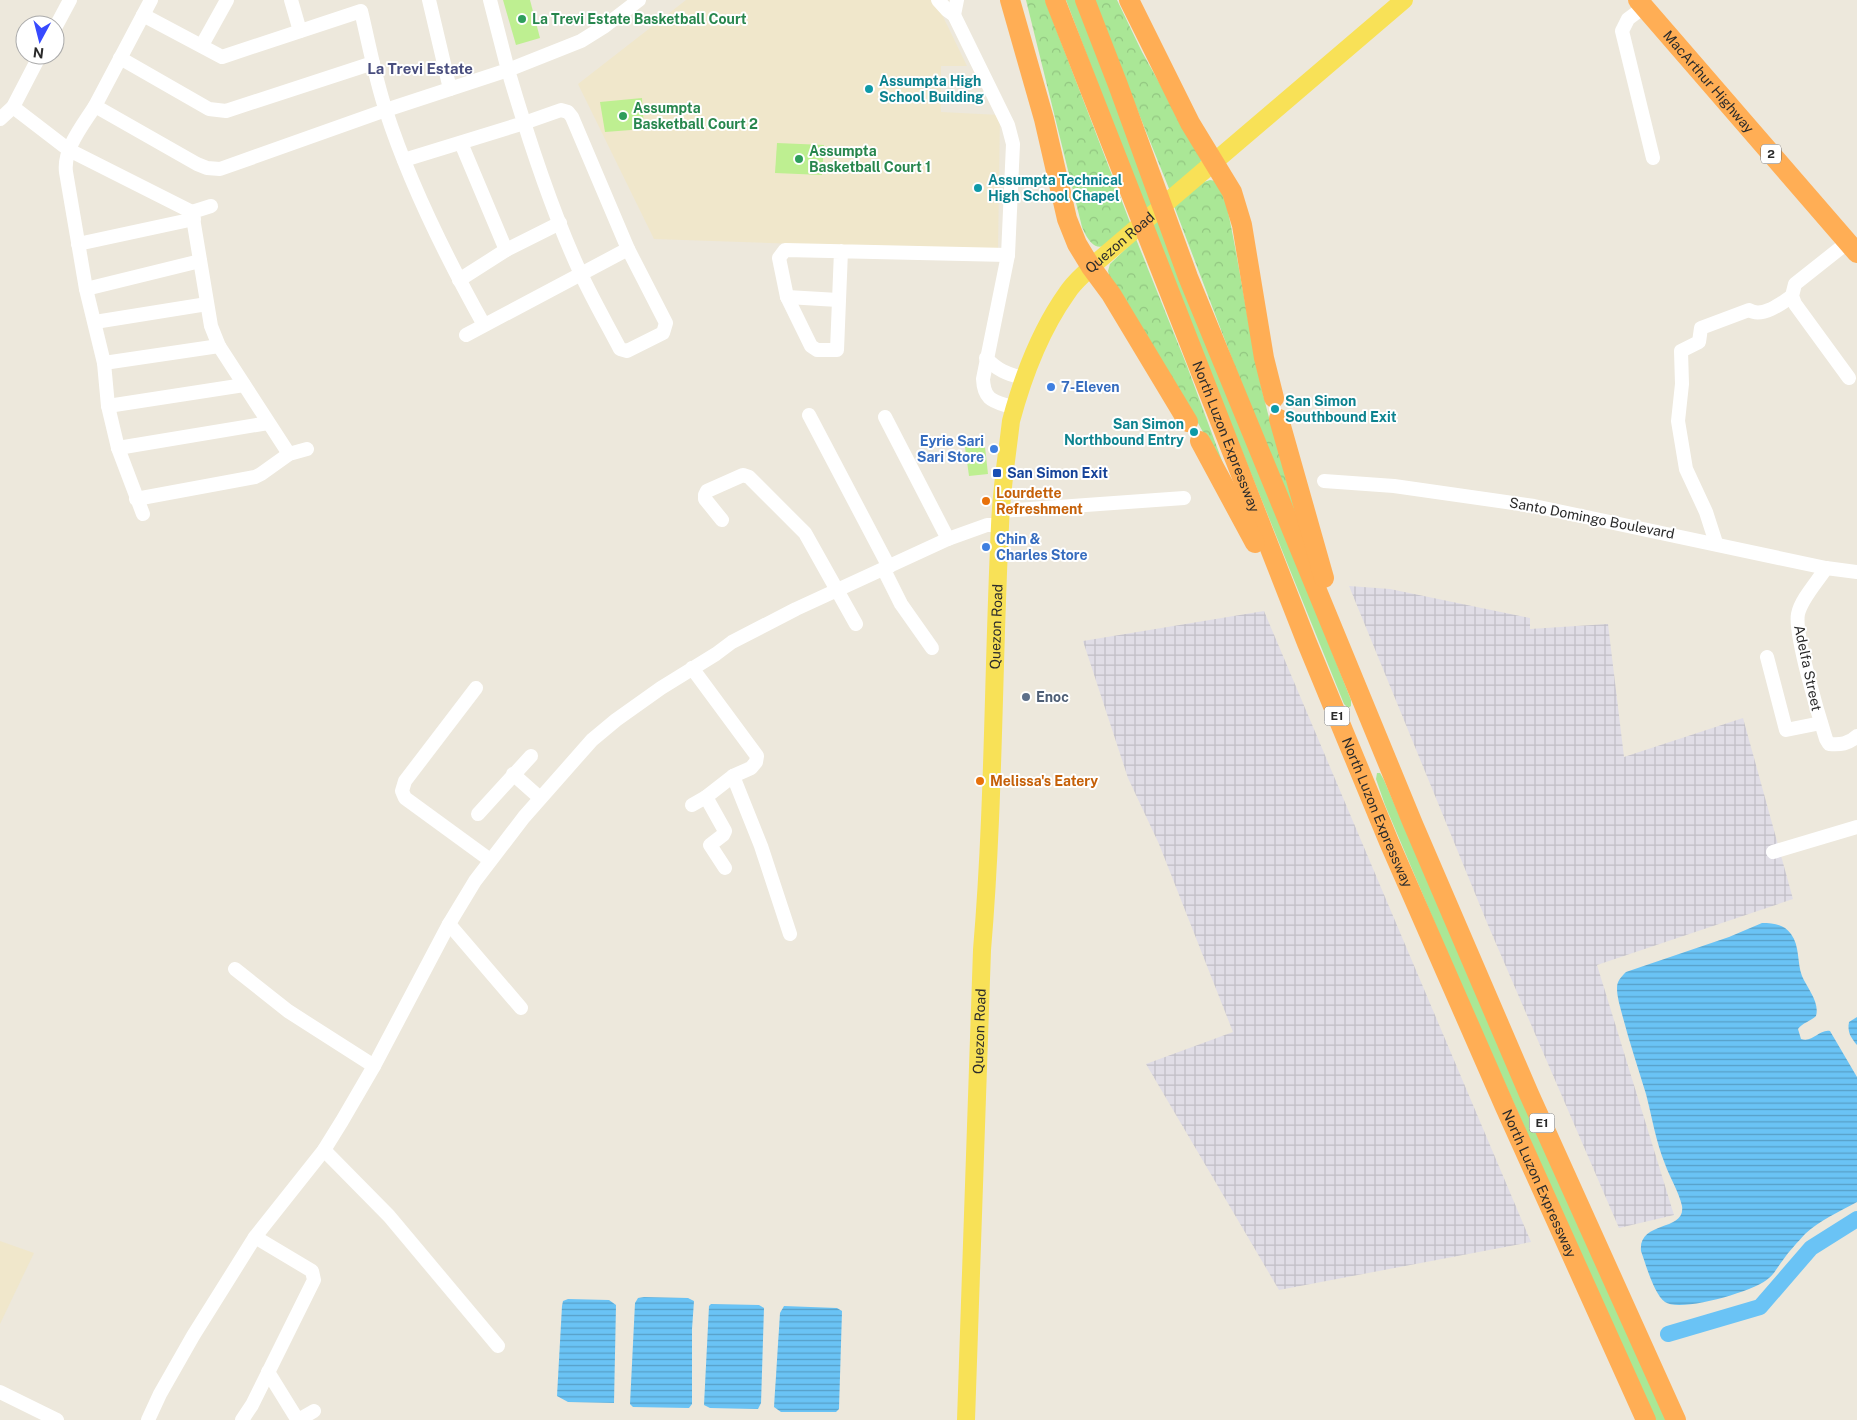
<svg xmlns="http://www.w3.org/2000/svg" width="1857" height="1420" viewBox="0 0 1857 1420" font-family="'Public Sans',sans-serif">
	<defs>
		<pattern id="industrial-grid" width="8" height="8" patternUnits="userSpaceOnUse" patternTransform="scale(1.25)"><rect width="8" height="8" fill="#e0dde6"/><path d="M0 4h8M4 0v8" fill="none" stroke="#c0bec5"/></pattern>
		<pattern id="forest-crowns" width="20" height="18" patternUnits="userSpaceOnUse" patternTransform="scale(1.25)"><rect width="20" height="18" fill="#aae796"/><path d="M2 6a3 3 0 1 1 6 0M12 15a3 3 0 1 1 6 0" fill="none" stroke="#92c681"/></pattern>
		<pattern id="water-rules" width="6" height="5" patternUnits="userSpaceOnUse" patternTransform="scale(1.25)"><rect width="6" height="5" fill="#6ac3f5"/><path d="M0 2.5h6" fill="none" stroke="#579fc7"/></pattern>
	</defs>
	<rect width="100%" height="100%" fill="#ede8dc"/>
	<g fill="url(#industrial-grid)">
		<path d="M1349,586L1390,589L1530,618V629L1608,624L1624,757L1743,718L1793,899L1597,965L1674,1215L1619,1228L1488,925Z"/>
		<path d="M1264,611L1531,1242L1279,1290L1146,1064L1233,1032L1159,844L1128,778L1083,641Z"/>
	</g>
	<g fill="#f0e7cb">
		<path d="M686,0H935L967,66H941V112L1000,115L998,251L654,239L578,84Z"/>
		<path d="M0,1241L34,1253L0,1324Z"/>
	</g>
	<g fill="#aae796">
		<path d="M1066,0H1076L1351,700V706L1348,708L1344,704L1158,243Z"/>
		<path d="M1377,773H1380L1384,780L1527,1112L1666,1420H1655L1458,978L1385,805L1376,779Z"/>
	</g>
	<g fill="url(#forest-crowns)">
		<path d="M1026,0H1045L1131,225C1110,242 1097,263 1082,227Z"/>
		<path d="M1093,0H1117L1142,52L1202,159L1200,163L1170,191Z"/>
		<path d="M1210,180L1216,181L1222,185C1236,243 1244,302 1256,361C1267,420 1287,478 1305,536L1245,393L1174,206L1201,183Z"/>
		<path d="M1136,239L1187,366L1228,477L1193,414L1110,279L1108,271L1110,264Z"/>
	</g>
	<g fill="#beef91">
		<path d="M503,0H530L540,38L516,45Z"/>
		<path d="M642,98L644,129L605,132L600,102Z"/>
		<path d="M777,143L824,145L822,175L775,173Z"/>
		<path d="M984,438L988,474L969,476L964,440Z"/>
	</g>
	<g fill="url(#water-rules)">
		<path d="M1762,923C1773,923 1784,924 1791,934C1800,946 1797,963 1802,976C1807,988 1820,1002 1816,1016C1811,1021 1802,1023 1798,1029L1801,1039C1813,1043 1819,1029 1830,1031L1857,1077V1202C1840,1211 1819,1221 1805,1234C1798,1242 1789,1251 1783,1260C1778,1266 1775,1273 1769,1278C1756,1291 1680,1313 1665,1302C1654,1294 1646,1265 1641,1251C1638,1220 1686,1232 1682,1206C1679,1192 1670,1178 1665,1164C1656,1142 1652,1117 1646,1094C1638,1068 1629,1041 1622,1014C1620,1006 1617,997 1617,988C1617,981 1621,977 1626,972L1729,937Z"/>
		<path d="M1857,1017V1045C1851,1038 1847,1032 1849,1022Z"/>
		<path d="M644,1297L688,1298L694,1301L692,1329V1404L689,1408L633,1407L630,1404L635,1303L638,1298Z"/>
		<path d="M568,1299L609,1300L616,1305L614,1403L568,1402L557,1396L562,1306L563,1301Z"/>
		<path d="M711,1304L759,1305L764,1308L761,1403L758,1409L710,1408L704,1405L709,1306Z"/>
		<path d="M784,1306L837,1308L842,1311L839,1409L836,1412H781L774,1407L780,1313Z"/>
	</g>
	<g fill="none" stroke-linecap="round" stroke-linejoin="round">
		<path stroke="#6ac3f5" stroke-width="16" d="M1668,1334L1760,1307L1811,1248L1857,1219"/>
		<g stroke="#fff" stroke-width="14">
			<path d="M151,0L95,106L197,164L207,168L220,169L386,110L450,89"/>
			<path d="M291,0L300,31"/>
			<path d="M429,0L450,89L508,70L490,0"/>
			<path d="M938,0L947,10L954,15L1008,125L1013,144L1008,255L983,379C984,402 995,401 1014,408"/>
			<path d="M1644,7L1628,19L1622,31L1653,158"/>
			<path d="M143,15L222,57L361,11C369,44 375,78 386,111C410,185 446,257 484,325"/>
			<path d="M954,15L957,0"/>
			<path d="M55,28L70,0"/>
			<path d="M202,45L227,0"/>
			<path d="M120,58L209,109L226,111L373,63"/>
			<path d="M95,106C83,125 63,149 66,172L86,289L104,363L108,406L118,448L143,514"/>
			<path d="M13,107L69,150L192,212L211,326L219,346L289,454"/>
			<path d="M0,119L13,107L40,55"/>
			<path d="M461,143L506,250"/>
			<path d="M404,160L524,123L561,110L568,112L572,117L628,249L666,323L663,333L627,351L620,349C607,324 593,300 581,274C551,210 528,138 508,70L581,41L605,26L639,0"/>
			<path d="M192,212L211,206"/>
			<path d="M1848,242L1795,284L1792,296L1795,304L1849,378"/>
			<path d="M78,244L194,219"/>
			<path d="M841,251L837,350H817L811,346L787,297L779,258L785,250L1008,255"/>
			<path d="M459,280L506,250L560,223"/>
			<path d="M86,289L200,261"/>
			<path d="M787,297L838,300"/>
			<path d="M95,322L207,304"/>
			<path d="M466,335L628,249"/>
			<path d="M986,358C997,370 1007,374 1023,378"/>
			<path d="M104,363L219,346"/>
			<path d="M108,406L244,385"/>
			<path d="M809,415L889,567"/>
			<path d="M885,417L948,539"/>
			<path d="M118,448L268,423"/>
			<path d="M1324,481L1394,486L1534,506L1826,568L1857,572"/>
			<path d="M136,499L255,477L261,474L289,454L307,449"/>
			<path d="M1001,511L1184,498"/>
			<path d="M722,520L705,499V495L707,491L743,475L749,477L805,533L856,624"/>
			<path d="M1716,543L1706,512L1686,469L1678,421L1682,384L1681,351L1699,342L1701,328L1749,310C1762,318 1781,304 1792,296"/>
			<path d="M1826,568C1818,581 1801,599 1798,614C1794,633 1819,717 1826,739L1829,744C1840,745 1849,744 1857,736"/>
			<path d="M884,570L901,604L932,648"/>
			<path d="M1767,657L1786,730L1821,723"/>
			<path d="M692,668L757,756L756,762L751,768L733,776L706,797L725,831L723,835L710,845L725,868"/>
			<path d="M476,688L405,781L402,791L405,798L490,860"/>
			<path d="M513,774L540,798"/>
			<path d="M733,776L761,846L790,934"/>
			<path d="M692,805L706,797"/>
			<path d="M478,814L531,756"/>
			<path d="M1773,852L1857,827"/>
			<path d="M449,924L521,1008"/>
			<path d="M235,969L288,1011L374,1066"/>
			<path d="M324,1150L389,1216L498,1346"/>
			<path d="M268,1372L297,1419H300L314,1411"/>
			<path d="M0,1392L57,1420"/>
			<path d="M148,1420L160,1394L193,1336L255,1237L324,1150L342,1121L374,1066L449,924L475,881L524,817L592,740L616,720L661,688L716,654L732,642L796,609L948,539L987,525H1000"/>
			<path d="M242,1420L252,1405L314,1280L312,1271L255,1237"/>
		</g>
		<path stroke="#f8e157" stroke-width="18" id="s1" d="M966,1420L982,950C994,809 993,668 1000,526C1001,491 1007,456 1011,421C1023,376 1040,331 1067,293C1073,283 1083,275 1091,267L1404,0"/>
		<g stroke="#ffae55" stroke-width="20">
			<path d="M1010,0L1044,119L1067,219L1077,244L1091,267L1111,294L1188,422"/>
			<path id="s2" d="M1055,0L1307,643L1389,842L1505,1107L1646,1420"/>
			<path d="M1085,0L1118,85L1188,277L1413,824L1529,1094L1676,1420"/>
			<path d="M1129,0L1190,123L1232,192L1242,225L1264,358L1274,398"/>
			<path id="s3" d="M1638,0L1857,253"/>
			<path d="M1279,419L1324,578"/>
			<path d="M1200,441L1255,543"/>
		</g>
	</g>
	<g fill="#2e9e5b" stroke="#fff" stroke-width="2">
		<circle cx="522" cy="19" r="5"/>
		<circle cx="623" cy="116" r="5"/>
		<circle cx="799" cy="159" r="5"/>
	</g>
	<g fill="#0f9aa8" stroke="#fff" stroke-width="2">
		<circle cx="869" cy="89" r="5"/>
		<circle cx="978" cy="188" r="5"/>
		<circle cx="1275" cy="409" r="5"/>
		<circle cx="1194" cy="432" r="5"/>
	</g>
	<g fill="#3f7fe0" stroke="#fff" stroke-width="2">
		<circle cx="1051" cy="387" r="5"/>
		<circle cx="994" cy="449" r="5"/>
		<circle cx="986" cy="547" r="5"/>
	</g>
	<rect fill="#1a4fb4" stroke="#fff" stroke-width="2" x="992" y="468" width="10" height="10" rx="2.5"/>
	<g fill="#e8710a" stroke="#fff" stroke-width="2">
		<circle cx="986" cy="501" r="5"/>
		<circle cx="980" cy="781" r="5"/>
	</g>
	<circle fill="#5c6f8a" stroke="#fff" stroke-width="2" cx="1026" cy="697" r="5"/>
	<g text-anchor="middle" stroke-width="4" stroke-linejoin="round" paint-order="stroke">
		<g fill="#fff" stroke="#6b6b6b" stroke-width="1">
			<rect x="1761" y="144.5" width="20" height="19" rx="4"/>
			<rect x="1324.5" y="706.5" width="25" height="19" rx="4"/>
			<rect x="1529.5" y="1113.5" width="25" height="19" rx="4"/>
		</g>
		<g font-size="12" font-weight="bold" fill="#2b2b2b">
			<text x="1771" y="158">2</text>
			<text x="1337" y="720">E1</text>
			<text x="1542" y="1127">E1</text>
		</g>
		<g font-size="14" font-weight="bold" fill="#27864d" stroke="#fff" text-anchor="start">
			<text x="532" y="24">La Trevi Estate Basketball Court</text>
			<text x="633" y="113">Assumpta<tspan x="633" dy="16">Basketball Court 2</tspan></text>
			<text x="809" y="156">Assumpta<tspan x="809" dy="16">Basketball Court 1</tspan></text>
		</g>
		<g font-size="14" font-weight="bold" fill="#0d838f" stroke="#fff" text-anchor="start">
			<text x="879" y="86">Assumpta High<tspan x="879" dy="16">School Building</tspan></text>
			<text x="988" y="185">Assumpta Technical<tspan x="988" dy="16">High School Chapel</tspan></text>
			<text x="1285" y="406">San Simon<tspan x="1285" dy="16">Southbound Exit</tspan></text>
			<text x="1184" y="429" text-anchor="end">San Simon<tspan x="1184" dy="16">Northbound Entry</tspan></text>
		</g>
		<g font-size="14" fill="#2b2b2b" stroke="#fff">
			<text dy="5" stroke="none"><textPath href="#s3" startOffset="108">MacArthur Highway</textPath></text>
			<text dy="5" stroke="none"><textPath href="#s1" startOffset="1214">Quezon Road</textPath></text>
			<text dy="5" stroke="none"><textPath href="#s2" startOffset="469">North Luzon Expressway</textPath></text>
			<text transform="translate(1592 518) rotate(11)" y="5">Santo Domingo Boulevard</text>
			<text dy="5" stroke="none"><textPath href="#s1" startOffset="794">Quezon Road</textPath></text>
			<text transform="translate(1808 668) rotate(78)" y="5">Adelfa Street</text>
			<text dy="5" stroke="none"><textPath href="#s2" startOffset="874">North Luzon Expressway</textPath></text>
			<text dy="5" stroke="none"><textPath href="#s1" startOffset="389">Quezon Road</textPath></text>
			<text dy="5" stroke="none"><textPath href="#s2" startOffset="1279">North Luzon Expressway</textPath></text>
		</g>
		<g font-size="14" font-weight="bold" fill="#366cbe" stroke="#fff" text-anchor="start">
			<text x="1061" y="392">7-Eleven</text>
			<text x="984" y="446" text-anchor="end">Eyrie Sari<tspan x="984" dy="16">Sari Store</tspan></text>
			<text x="996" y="544">Chin &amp;<tspan x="996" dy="16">Charles Store</tspan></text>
		</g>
		<g font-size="14" font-weight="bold" fill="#164399" stroke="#fff" text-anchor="start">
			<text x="1007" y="478">San Simon Exit</text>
		</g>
		<g font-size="14" font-weight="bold" fill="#c56008" stroke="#fff" text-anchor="start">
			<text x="996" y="498">Lourdette<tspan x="996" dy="16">Refreshment</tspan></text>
			<text x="990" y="786">Melissa's Eatery</text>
		</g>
		<g font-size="14" font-weight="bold" fill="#4e5e75" stroke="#fff" text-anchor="start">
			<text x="1036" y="702">Enoc</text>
		</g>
		<g font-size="15" font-weight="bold" fill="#484d7e" stroke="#fff">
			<text x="420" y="74">La Trevi Estate</text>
		</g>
	</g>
	<g transform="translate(40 40) rotate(187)"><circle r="24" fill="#ffffff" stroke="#aaaaaa"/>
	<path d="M0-4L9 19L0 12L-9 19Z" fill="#374aff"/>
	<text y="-8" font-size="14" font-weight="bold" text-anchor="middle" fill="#2b2b2b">N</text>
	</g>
</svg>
